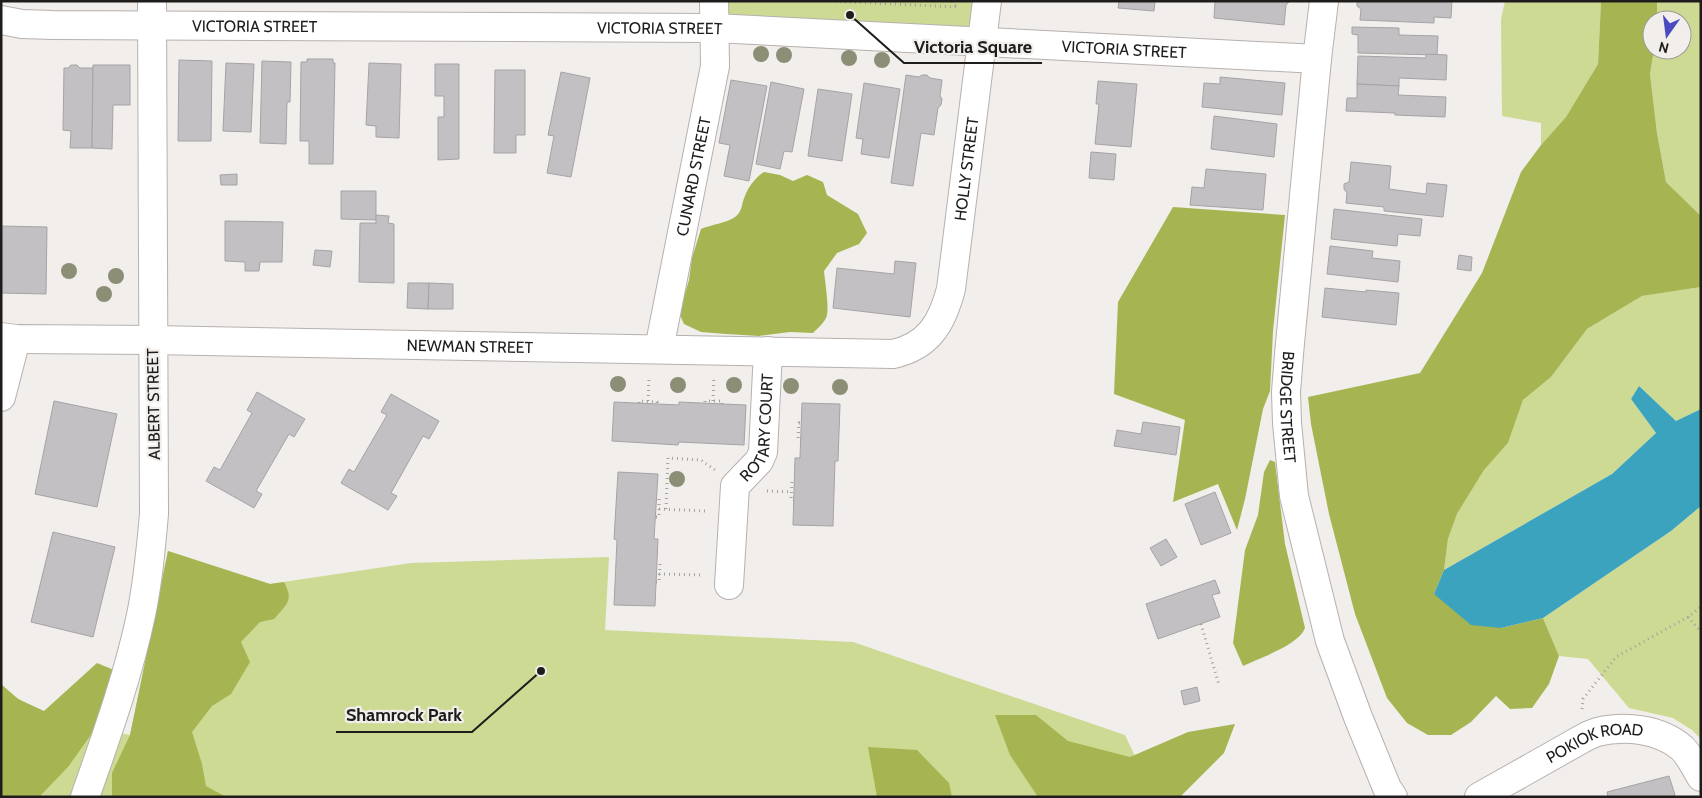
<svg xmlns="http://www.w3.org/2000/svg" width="1702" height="798" viewBox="0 0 1702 798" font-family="Cabin,sans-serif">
	<rect width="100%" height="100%" fill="#f2eeeb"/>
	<g fill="#cdda94">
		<path d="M714,1H987L982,42L714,28Z"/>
		<path d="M1505,1H1601L1598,64L1566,117L1541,145V123L1502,116L1501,19Z"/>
		<path d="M1657,1H1701V216L1666,182L1657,133L1650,74L1654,50H1682V20H1657Z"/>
		<path d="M1701,287V409L1676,421L1639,386L1631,399L1656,433L1612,474L1444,570L1448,539L1457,514L1484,470L1508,443L1523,400L1551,377L1587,329L1642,296Z"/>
		<path d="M1701,506V739L1692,730L1673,718L1629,708L1588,659L1559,656L1543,618L1671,531Z"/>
		<path d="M168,551L270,584L411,563L609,557L605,630L853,642L1125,735L1154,797H1V684C7,689 12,695 19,699C51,720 93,727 130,735Z"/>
	</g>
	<g fill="#a6b552">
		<path d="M1601,1H1657V20H1652V50H1654L1650,74L1657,133L1666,182L1701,216V287L1642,296L1587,329L1551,377L1523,400L1508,443L1484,470L1457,514L1448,539L1444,570L1434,594L1501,628L1543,618L1559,656L1549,684L1532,708L1510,709L1496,696L1471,722L1451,735H1428L1407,723L1387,698L1355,614L1329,514L1311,424L1308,397L1420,373L1482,273L1521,172L1541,145L1566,117L1598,64Z"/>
		<path d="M764,172L780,175L793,181L807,175L823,182L827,195L858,214L867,233L859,244L837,253L824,271C825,282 830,311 826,318C823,324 817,329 813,333L790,332L759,336L726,334L701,332L684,324L679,313L689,280L692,258L701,229C710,225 729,222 735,217C743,211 741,204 745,196C748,187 756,177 764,172Z"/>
		<path d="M1173,207L1285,215L1273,331L1270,391L1263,409L1245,499L1237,530L1218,484L1173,502L1185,420L1114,394L1118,302Z"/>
		<path d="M1270,460L1275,462L1285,544L1305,628C1299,645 1259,658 1243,666L1233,643L1245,550L1258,515L1264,472Z"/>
		<path d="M168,551L270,584L284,582C294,601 287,604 274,619L260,622L241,642L250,662L231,694L212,706L192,732L202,764L206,786L226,797H112V773L130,735Z"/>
		<path d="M97,663L114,670L98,725L68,767L40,796L1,797V684L18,699L44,711Z"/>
		<path d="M995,715H1036L1068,741L1130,757L1188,732L1235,724L1224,753L1180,797H1038L1010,755Z"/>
		<path d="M868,747L917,750L949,783L952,797H877Z"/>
	</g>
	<path fill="#3ba3bd" d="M1639,386L1676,421L1701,409V506L1671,531L1543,618L1501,628L1471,625L1434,594L1444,570L1612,474L1656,433L1631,399Z"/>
	<g fill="#c3c0c4" stroke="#a5a3a7">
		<path d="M1119,1H1155L1154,11L1118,8Z"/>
		<path d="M1215,1H1290L1286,5L1284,25L1214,18Z"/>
		<path d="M1357,1H1452L1451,18L1434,17V23L1360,20L1361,9L1357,6Z"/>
		<path d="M1352,27L1399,28V35L1438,36L1437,55L1358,53V35L1352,34Z"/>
		<path d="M1426,54L1447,55L1446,80L1399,78V86L1357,84L1358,56L1426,58Z"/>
		<path d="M307,59H333V63H335L333,164H309V141H300L301,62H307Z"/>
		<path d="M179,60L212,61L211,141H178Z"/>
		<path d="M262,61L291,62L290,102H287L286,144L260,143Z"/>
		<path d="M226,63L254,64L251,132L223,131Z"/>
		<path d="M369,63L401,64L399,138L376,137V126L366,125Z"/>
		<path d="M435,64H459V159L438,160V117H444V96H435Z"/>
		<path d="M71,65H77L80,68H93L92,148H70L71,131L63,130L64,68H68Z"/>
		<path d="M93,65H130V105H113L112,149L92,148Z"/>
		<path d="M495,70H525V135H516V153H494Z"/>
		<path d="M561,72L590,78L571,177L547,173L554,136L548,135Z"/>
		<path d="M906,75L919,77L922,75H927L930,78L942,80L940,96L942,99L941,105L938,108L934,135L921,133L913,186L891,183Z"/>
		<path d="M1220,77L1285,83L1282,115L1202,107L1204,83L1220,84Z"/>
		<path d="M731,80L767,86L749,181L724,176L730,145L719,143Z"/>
		<path d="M1098,81L1137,84L1131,147L1095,144L1099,104H1096Z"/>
		<path d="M771,82L804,89L792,152L784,151L780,169L756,164Z"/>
		<path d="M864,83L900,89L889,158L861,154L863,139L856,138Z"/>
		<path d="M1357,84L1399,86L1398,95L1446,97L1445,117L1395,115V113L1346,111L1347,98H1357Z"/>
		<path d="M818,89L852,94L842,161L808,156Z"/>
		<path d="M1214,116L1277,124L1274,157L1211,149Z"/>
		<path d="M1091,152L1116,154L1114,180L1089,178Z"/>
		<path d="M1351,162L1391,166L1389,189L1426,194L1427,183L1447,185L1443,217L1384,211V207L1346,203L1347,193L1344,189V184L1349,182Z"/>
		<path d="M1206,169L1266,174L1263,210L1190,205L1192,187L1204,188Z"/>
		<path d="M237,174V185H221L220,175Z"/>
		<path d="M341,191H376V220L341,219Z"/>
		<path d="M1334,209L1422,219L1420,236L1398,234L1397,246L1331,239Z"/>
		<path d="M376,215L389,216L388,223L394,224V283L359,282L360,223H376Z"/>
		<path d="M225,221L283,222L282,262H260L259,271H245V262L225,261Z"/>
		<path d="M1,226L47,227L46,294L1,293Z"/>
		<path d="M1330,246L1373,251L1372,258L1400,261L1398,282L1327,274Z"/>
		<path d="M315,250L332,251L330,267L313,265Z"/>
		<path d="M1459,255L1472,257L1471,271L1457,269Z"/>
		<path d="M895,261L916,263L910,317L833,308L837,268L894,274Z"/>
		<path d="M408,283H429L428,309L407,308Z"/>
		<path d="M429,283L453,284V309H428Z"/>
		<path d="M1325,288L1366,292V290L1399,293L1396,325L1322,317Z"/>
		<path d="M257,392L305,419L294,437L289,434L256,491L262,494L254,508L206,481L214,467L220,470L252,413L247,410Z"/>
		<path d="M391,394L439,421L429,439L423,436L391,493L397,496L388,510L341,483L349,469L354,472L387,415L381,412Z"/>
		<path d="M54,401L117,414L97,507L35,494Z"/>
		<path d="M614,402L679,405V402L746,405L744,445L679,442L678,445L612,441Z"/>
		<path d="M802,403L840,404L838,461H835L833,526L793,525L795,458H800Z"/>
		<path d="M1143,422L1180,427L1176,455L1114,446L1117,430L1141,434Z"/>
		<path d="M618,472L658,474L654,539H658L655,606L614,605L617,540L614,539Z"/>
		<path d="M1215,492L1231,533L1201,545L1185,504Z"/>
		<path d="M53,532L115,547L93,637L31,622Z"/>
		<path d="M1166,539L1177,557L1161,566L1150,548Z"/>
		<path d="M1215,580L1220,593L1212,595L1220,617L1158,639L1146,604Z"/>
		<path d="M1197,687L1200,701L1184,705L1181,691Z"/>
		<path d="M1669,776L1675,795L1669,797H1608L1607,792Z"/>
	</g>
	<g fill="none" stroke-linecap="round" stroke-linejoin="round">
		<g stroke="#b6b1af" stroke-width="30">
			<g id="minor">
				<path id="s1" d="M1324,1L1317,59L1289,354L1286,392L1287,423L1294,496L1330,641L1358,717L1387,788L1393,797"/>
				<path id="s2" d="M1,20L22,24L53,25L714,28L1317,59"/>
				<path id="s3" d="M1,337L16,339L152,340L893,354C929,346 942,323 951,289L987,1"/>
				<path id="s4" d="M659,349L715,66L714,1"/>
				<path d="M1,397L16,339"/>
				<path id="s5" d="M729,585L735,486L759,461L763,452L768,351"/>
				<path d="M85,797C106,737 128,677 141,615C148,582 151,548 154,514L152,1"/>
				<path id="s6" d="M1479,797L1580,740C1585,737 1591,734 1597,732C1625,725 1660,729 1682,748C1690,756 1695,767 1701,777"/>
			</g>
		</g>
		<g stroke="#a4a19f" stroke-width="3" stroke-dasharray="1 4" stroke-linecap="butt">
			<path d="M825,1L958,7"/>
			<path d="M952,1L958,9"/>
			<path d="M648,401L649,377"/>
			<path d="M713,401L714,376"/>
			<path d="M705,402V401H722V404"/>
			<path d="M639,403V401L657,402V403"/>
			<path d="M801,440H798L799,423H801"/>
			<path d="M767,491L792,492"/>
			<path d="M794,500H791L792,482H794"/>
			<path d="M659,509L706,511"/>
			<path d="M666,509L668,458L701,460L715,470"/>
			<path d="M656,517H659V499H656"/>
			<path d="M659,574L704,575"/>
			<path d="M656,582H659L660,564H657"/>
			<path d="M1688,617L1701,632"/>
			<path d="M1201,624L1219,685"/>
			<path d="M1582,709L1583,699L1616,657L1688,617L1701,607"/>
		</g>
		<use href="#minor" stroke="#fff" stroke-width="28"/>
	</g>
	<g fill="#8d8e76">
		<circle cx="761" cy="54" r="8"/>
		<circle cx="784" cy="55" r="8"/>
		<circle cx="849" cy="58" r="8"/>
		<circle cx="882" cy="60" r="8"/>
		<circle cx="69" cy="271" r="8"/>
		<circle cx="116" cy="276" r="8"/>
		<circle cx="104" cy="294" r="8"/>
		<circle cx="618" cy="384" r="8"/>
		<circle cx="678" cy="385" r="8"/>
		<circle cx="734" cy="385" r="8"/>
		<circle cx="791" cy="386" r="8"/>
		<circle cx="840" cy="387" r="8"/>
		<circle cx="677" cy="479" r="8"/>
	</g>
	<g text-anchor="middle" stroke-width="4.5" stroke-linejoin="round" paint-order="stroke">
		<g font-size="16" fill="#1e1d1c" stroke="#f2eeeb">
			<text dy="6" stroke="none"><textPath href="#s2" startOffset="254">VICTORIA STREET</textPath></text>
			<text dy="6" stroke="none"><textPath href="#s2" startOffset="659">VICTORIA STREET</textPath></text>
			<text dy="6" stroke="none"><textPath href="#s2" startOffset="1124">VICTORIA STREET</textPath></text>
			<text dy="6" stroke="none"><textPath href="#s3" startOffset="1106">HOLLY STREET</textPath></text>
			<text dy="6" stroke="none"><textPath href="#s4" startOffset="176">CUNARD STREET</textPath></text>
			<text dy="6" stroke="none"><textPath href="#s3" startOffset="469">NEWMAN STREET</textPath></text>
			<text transform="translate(153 404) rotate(-91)" y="6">ALBERT STREET</text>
			<text dy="6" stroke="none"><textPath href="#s1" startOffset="408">BRIDGE STREET</textPath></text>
			<text dy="6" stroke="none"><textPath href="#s5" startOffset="166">ROTARY COURT</textPath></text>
			<text dy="6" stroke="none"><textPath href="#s6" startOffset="130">POKIOK ROAD</textPath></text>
		</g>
	</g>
	<path fill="none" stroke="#1e1d1c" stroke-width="2" d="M850 15L904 63H1042M541 671L472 732H336"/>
	<g fill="#1e1d1c" stroke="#f2eeeb" stroke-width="2">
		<circle cx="850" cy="15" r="5"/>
		<circle cx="541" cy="671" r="5"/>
	</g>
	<g font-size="18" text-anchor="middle" font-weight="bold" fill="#1e1d1c" stroke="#f2eeeb" stroke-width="4.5" stroke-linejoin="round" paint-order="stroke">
		<text x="973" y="53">Victoria Square</text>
		<text x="404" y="721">Shamrock Park</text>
	</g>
	<rect width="1702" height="798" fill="none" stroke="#1e1d1c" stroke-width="5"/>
	<g transform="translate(1667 35) rotate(194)"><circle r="24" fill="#f2eeeb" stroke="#9d9a98"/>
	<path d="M0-4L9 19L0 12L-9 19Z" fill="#4a4bc1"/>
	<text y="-8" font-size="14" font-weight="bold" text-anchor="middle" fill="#1e1d1c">N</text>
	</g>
</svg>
